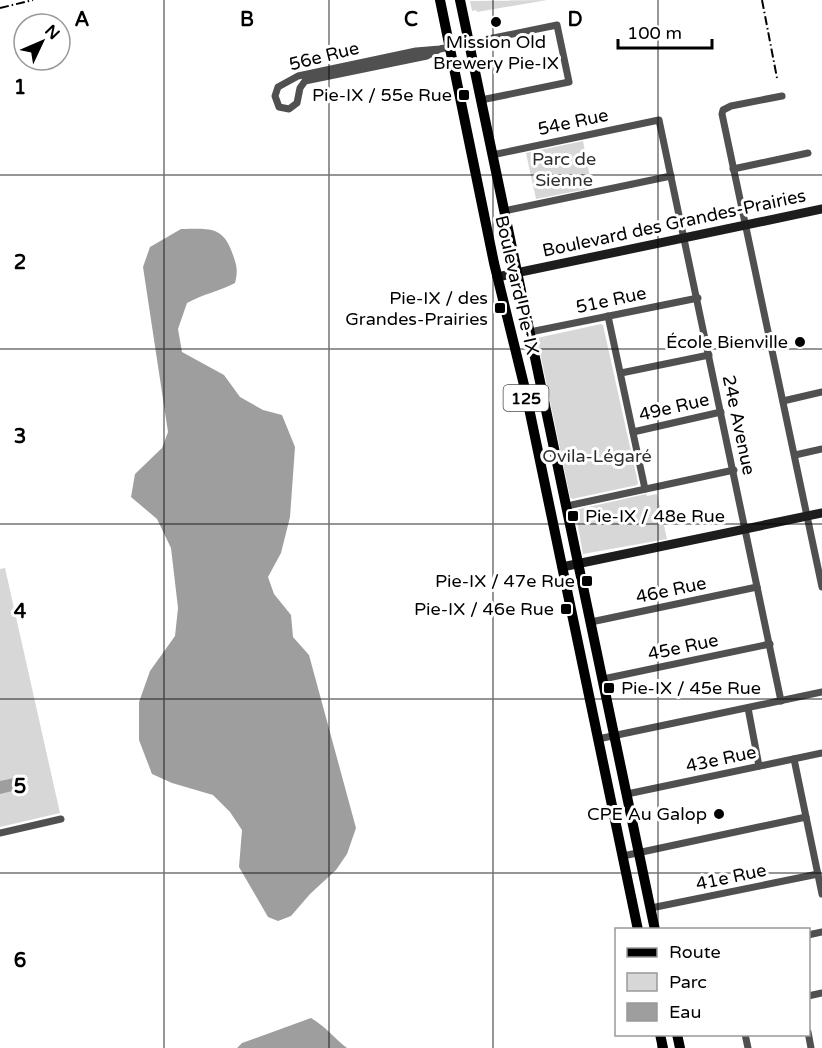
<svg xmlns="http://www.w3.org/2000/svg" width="822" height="1048" viewBox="0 0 822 1048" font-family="'Varela Round',sans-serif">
	<rect width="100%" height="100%" fill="#fff"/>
	<g fill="#d7d7d7">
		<path d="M547,0L477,12L476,10L472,11L470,1Z"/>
		<path d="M583,141L592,188L536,199L526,153Z"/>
		<path d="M601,324L603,325L638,483L637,485L572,499L570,497L537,338Z"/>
		<path d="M646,494L647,496L657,494L667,539L583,554L575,510Z"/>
		<path d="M5,568L60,813L0,827V569Z"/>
	</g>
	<g fill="#9e9e9e">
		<path d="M181,229C209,229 223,225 233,255C237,266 238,271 235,283C220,291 203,294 187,303L178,329L182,352L224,375L240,397L263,410L282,415L295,447L290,517L281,553L268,577L274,594L291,615L293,637L309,655L356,828L347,854L336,870L310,894L291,916L278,921L268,917L239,867L242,830L230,812L213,795L172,783L152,774L139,740V702L150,671L175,636L178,608L171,548L157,519L131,497L135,474L162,448L168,432L143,267L150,247Z"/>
		<path d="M19,777L21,789L0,794V781Z"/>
		<path d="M311,1018C325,1026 334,1038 347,1048H237L242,1043Z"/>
	</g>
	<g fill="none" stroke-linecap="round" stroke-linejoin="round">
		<g stroke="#505050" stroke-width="7">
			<path d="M440,49L427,56L305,81L300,88L297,103L289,109L279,107L275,96L278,87L298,76L416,51L440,49L557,25L569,82L481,100"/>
			<path d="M782,96L731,106L723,110L722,114L822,587"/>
			<path d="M492,155L659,120L781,701"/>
			<path d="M733,169L808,153"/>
			<path d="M504,211L671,176"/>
			<path d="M608,316L645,489"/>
			<path d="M530,332L698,298"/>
			<path d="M621,373L709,355"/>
			<path d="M783,401L822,392"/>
			<path d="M633,432L721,412"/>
			<path d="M795,455L822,449"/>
			<path d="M567,506L734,470"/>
			<path d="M591,622L757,587"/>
			<path d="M603,679L770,644"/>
			<path d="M748,708L759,766"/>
			<path d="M598,739L822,692"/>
			<path d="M794,759L822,894"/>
			<path d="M627,794L822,753"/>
			<path d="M0,833L61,819"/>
			<path d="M623,856L806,817"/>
			<path d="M651,908L818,874"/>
			<path d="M808,935L822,932"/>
			<path d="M808,996L822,993"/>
			<path d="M808,1032L811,1048"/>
			<path d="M745,1034L748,1048"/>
		</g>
		<g stroke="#1d1d1d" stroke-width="9">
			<path d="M497,277L822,209"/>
			<path d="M562,567L822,513"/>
		</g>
		<g stroke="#000" stroke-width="10">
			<path d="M440,0L494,263L525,389L638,930"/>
			<path d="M460,0L655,930"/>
			<path d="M660,1034L663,1048"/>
			<path d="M677,1034L680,1048"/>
		</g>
		<g stroke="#000" stroke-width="2" stroke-dasharray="9 3 1.5 3" stroke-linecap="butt">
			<path d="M762,0L777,78"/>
			<path d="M0,8L33,0"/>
		</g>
	</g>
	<path fill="none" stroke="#000" stroke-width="1.5" stroke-opacity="0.55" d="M164,0V1048M329,0V1048M493,0V1048M658,0V930M0,175H822M0,349H822M0,524H822M0,699H822M0,873H822M658,1034V1048"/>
	<g fill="#000" stroke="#fff" stroke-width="2">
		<circle cx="496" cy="22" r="6"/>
		<rect x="458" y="89" width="12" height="12" rx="3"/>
		<rect x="494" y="302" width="12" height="12" rx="3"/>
		<circle cx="800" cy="342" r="6"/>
		<rect x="567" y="510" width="12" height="12" rx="3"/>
		<rect x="581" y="575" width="12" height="12" rx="3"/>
		<rect x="560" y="603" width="12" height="12" rx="3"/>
		<rect x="603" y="682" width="12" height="12" rx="3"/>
		<circle cx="719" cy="814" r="6"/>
	</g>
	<g text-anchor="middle" stroke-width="6" stroke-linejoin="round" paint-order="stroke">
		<rect fill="#fff" stroke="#4c4c4c" stroke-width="1.5" x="503.5" y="385" width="45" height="26" rx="4.5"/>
		<g font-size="16" font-weight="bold" fill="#000">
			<text x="526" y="404">125</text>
		</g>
		<g font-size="18" fill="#000" stroke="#fff" text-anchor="end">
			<text x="496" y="48" text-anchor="middle">Mission Old<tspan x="496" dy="21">Brewery Pie-IX</tspan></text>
			<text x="452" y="101">Pie-IX / 55e Rue</text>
			<text x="488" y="304">Pie-IX / des<tspan x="488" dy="21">Grandes-Prairies</tspan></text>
			<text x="788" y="348">École Bienville</text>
			<text x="585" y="522" text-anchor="start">Pie-IX / 48e Rue</text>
			<text x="575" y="587">Pie-IX / 47e Rue</text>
			<text x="554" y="615">Pie-IX / 46e Rue</text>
			<text x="621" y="694" text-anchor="start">Pie-IX / 45e Rue</text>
			<text x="707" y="820">CPE Au Galop</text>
		</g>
		<g font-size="18" fill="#000" stroke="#fff">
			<text transform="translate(324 56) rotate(-14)" y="6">56e Rue</text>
			<text transform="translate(573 122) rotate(-12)" y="6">54e Rue</text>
			<text transform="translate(674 223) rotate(-12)" y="6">Boulevard des Grandes-Prairies</text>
			<text transform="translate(517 285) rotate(77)" y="6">Boulevard Pie-IX</text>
			<text transform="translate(611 300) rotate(-12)" y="6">51e Rue</text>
			<text transform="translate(674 407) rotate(-13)" y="6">49e Rue</text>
			<text transform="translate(739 425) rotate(78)" y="6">24e Avenue</text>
			<text transform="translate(671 590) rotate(-12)" y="6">46e Rue</text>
			<text transform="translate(683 647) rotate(-12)" y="6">45e Rue</text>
			<text transform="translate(721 759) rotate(-12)" y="6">43e Rue</text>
			<text transform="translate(731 877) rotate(-12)" y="6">41e Rue</text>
		</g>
		<g font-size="18" fill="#2e2e2e" stroke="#fff">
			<text x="564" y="165">Parc de<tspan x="564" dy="21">Sienne</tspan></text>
			<text x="597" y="462">Ovila-Légaré</text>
		</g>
	</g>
	<g font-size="20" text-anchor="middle" font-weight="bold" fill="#000" stroke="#fff" stroke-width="6" stroke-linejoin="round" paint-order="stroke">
		<text x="82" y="26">A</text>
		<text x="247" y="26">B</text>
		<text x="411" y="26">C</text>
		<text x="575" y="26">D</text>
		<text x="20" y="94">1</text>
		<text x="20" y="269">2</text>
		<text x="20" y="443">3</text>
		<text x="20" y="618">4</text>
		<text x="20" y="793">5</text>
		<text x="20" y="967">6</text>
	</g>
	<rect x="615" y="928" width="195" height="108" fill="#ffffff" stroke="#999999" stroke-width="1.5"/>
	<rect x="627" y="948" width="30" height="9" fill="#000000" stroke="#999999" stroke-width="1.5"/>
	<text x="669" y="958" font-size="18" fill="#000000">Route</text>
	<rect x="627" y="973" width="30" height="18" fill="#d7d7d7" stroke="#999999" stroke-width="1.5"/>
	<text x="669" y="988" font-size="18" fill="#000000">Parc</text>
	<rect x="627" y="1003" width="30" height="18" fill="#9e9e9e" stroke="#999999" stroke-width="1.5"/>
	<text x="669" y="1018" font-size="18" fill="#000000">Eau</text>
	<g transform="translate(42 42) rotate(46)"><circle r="28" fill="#ffffff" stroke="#999999" stroke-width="1.5"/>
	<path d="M0-4.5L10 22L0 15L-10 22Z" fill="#000000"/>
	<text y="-9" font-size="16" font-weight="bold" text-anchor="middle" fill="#000000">N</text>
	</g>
	<path d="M618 39v9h94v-9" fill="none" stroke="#000000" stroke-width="3"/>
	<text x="627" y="39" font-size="18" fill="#000000" stroke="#ffffff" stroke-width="4.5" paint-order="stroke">100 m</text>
</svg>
